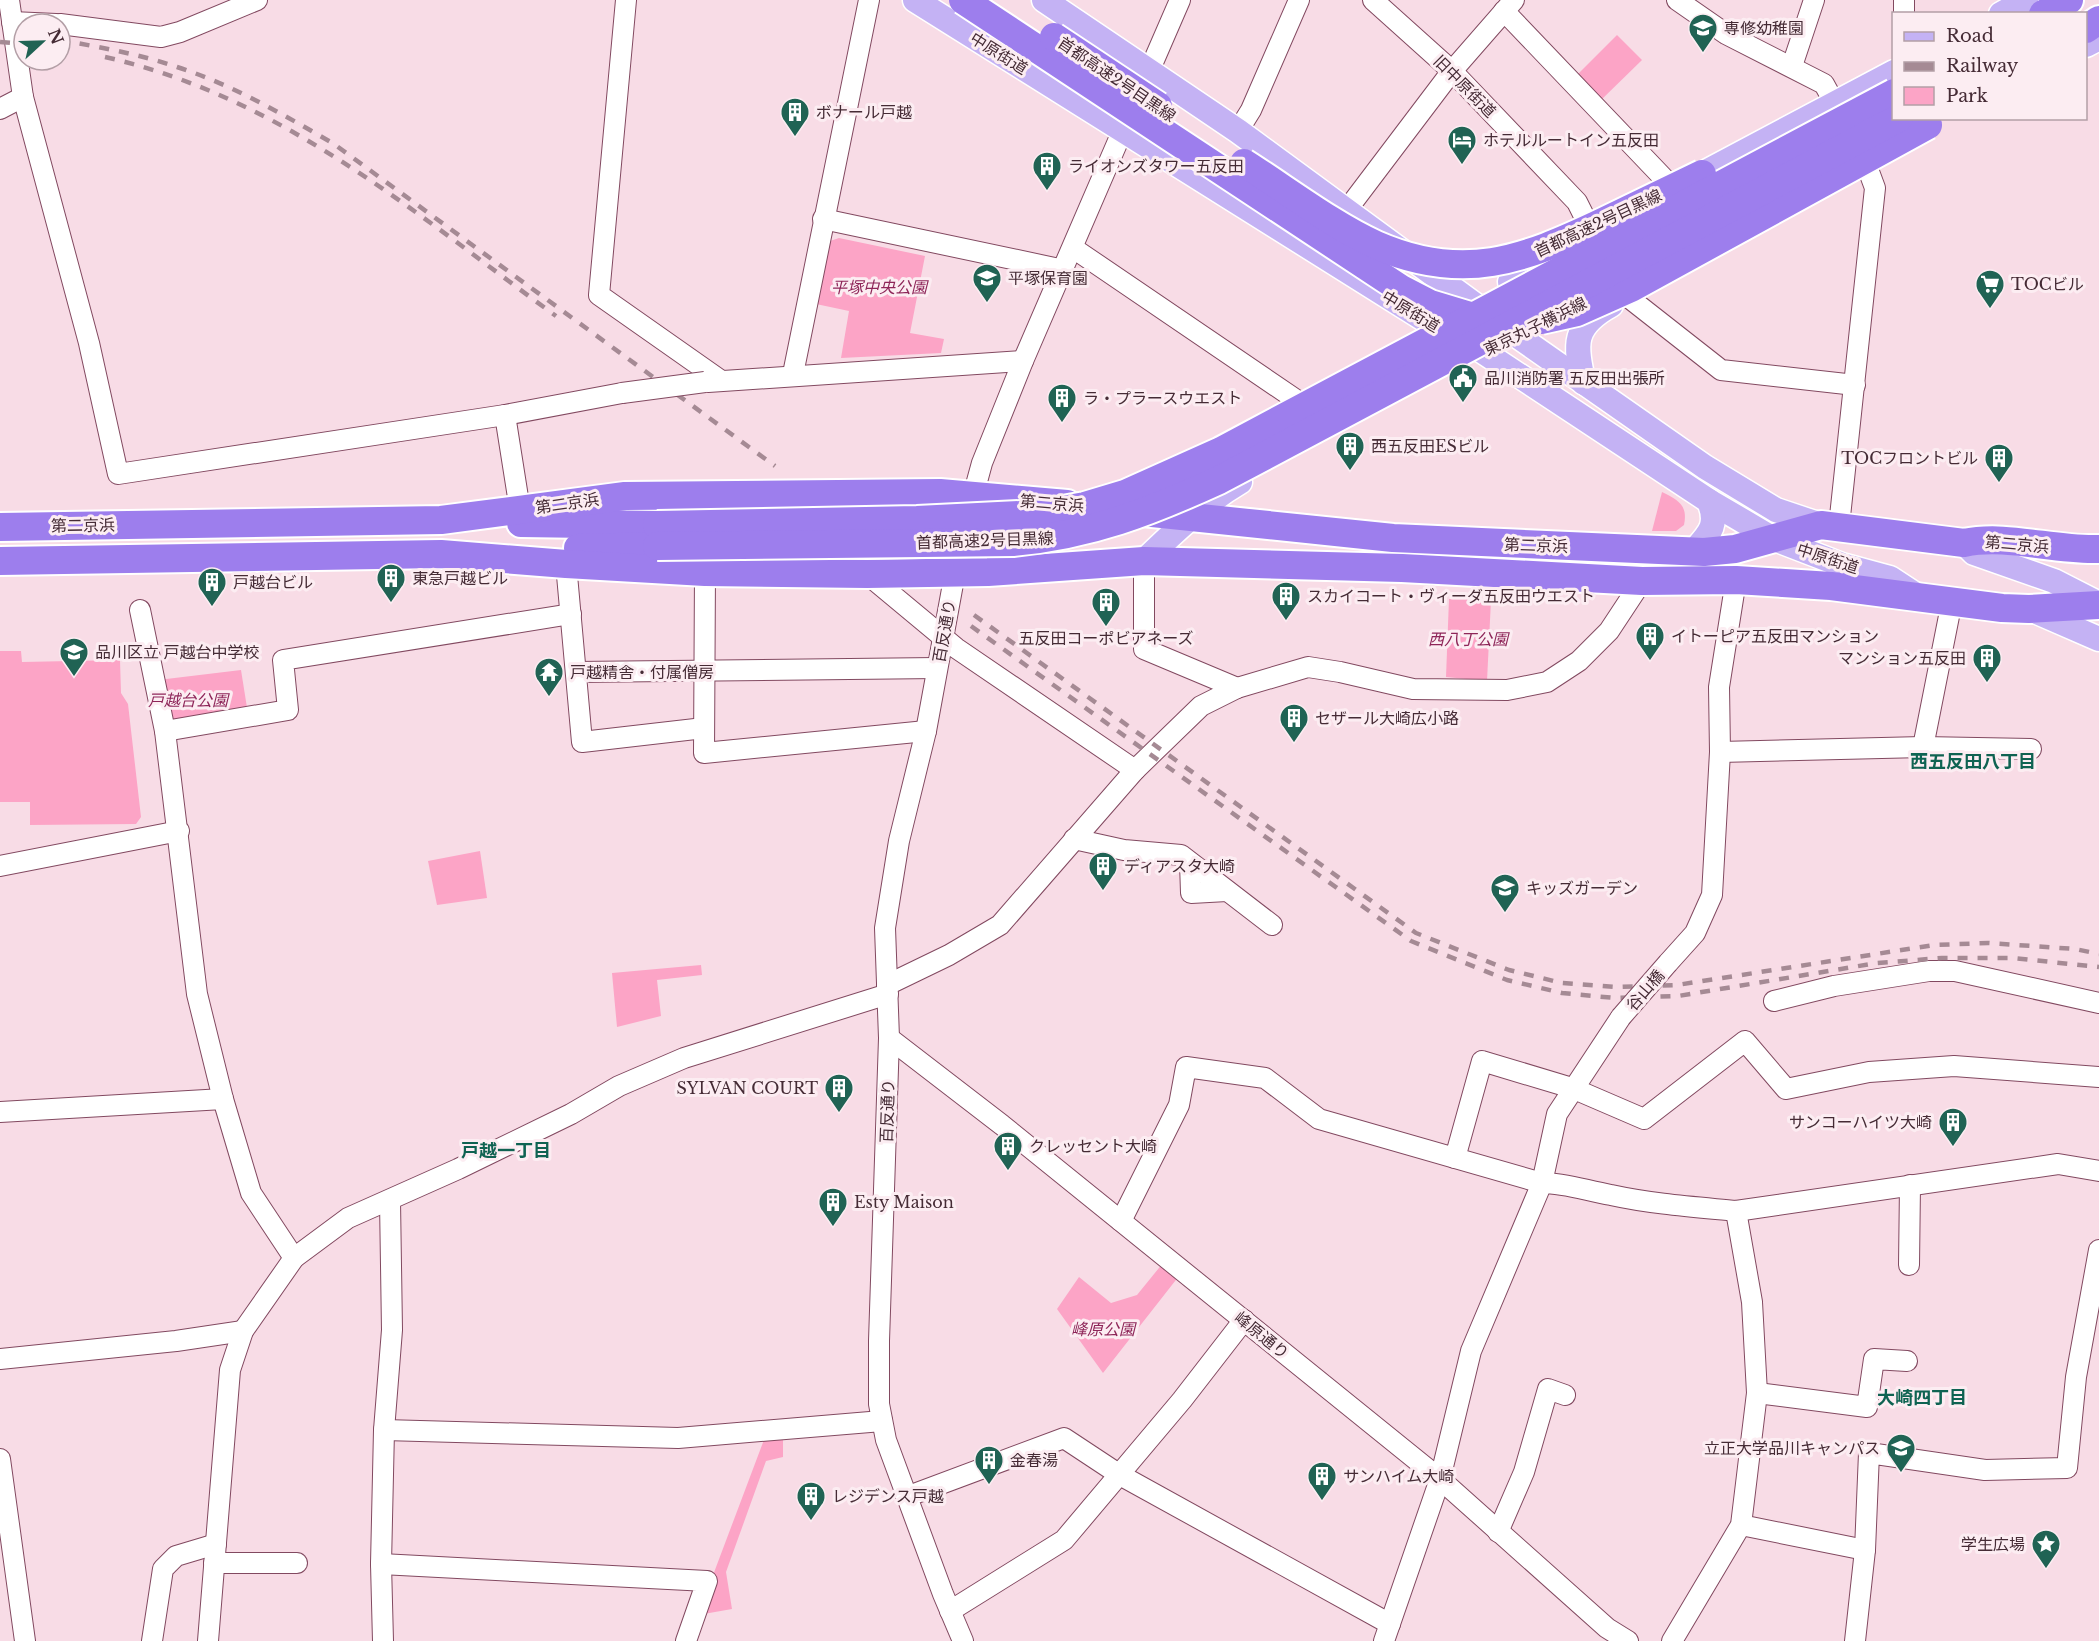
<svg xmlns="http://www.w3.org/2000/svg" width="2099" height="1641" viewBox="0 0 2099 1641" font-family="'Libre Baskerville','Noto Sans JP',serif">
	<rect width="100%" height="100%" fill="#f8dce6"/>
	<g fill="#fca4c6">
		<path d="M1617,35L1642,60L1599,102L1575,77Z"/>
		<path d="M839,238L925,256L910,333L944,339L941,353L841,358L849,311L816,304L830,241Z"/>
		<path d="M1662,492C1679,500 1688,506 1684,525L1676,531H1652Z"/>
		<path d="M1449,599L1491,600L1487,681L1446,677Z"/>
		<path d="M0,651H21L22,662L120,660L121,693L128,704L141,817L136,824L30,825V802H0Z"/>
		<path d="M241,670L248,714L168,728L158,680Z"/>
		<path d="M480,851L487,898L437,905L428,861Z"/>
		<path d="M701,965L702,975L657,980L661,1016L617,1027L612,973Z"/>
		<path d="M1163,1263L1179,1276L1103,1373L1057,1309L1079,1277L1111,1303L1137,1295Z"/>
		<path d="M783,1435V1457L766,1461L726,1572L732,1609L698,1615L765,1437Z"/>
	</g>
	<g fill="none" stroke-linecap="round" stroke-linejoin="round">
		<g stroke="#824960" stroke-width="22">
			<g id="minor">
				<path d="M9,0L23,97L89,343L118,474L505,415L622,393"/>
				<path d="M626,0L599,295L720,380"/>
				<path d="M1373,0L1452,71L1577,202L1593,234"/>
				<path d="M1677,0L1726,34L1824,84L1835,104"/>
				<path d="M1904,0V14"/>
				<path d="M1504,11L1674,189"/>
				<path d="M12,22L56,24"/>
				<path d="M60,24L161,37L180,32L257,0"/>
				<path d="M1792,66L1814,0"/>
				<path d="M1144,83L1180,0"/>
				<path d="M0,109L23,97"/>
				<path d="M1238,131L1251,110L1299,0"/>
				<path d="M1346,211L1452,71L1514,0"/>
				<path d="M823,219L1064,270"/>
				<path d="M1073,248L1295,399"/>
				<path d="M1628,297L1721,370L1855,385"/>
				<path d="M793,374L869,0"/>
				<path d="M708,382L1023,361"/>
				<path d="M505,415L520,510"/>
				<path d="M970,507L982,463L1023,361L1128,118"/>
				<path d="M1839,526L1875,188L1865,161"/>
				<path d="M1144,561V649L1237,688"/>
				<path d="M957,562L926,731L899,841L885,928L889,1038L879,1341V1404L886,1440L943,1594L963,1641"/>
				<path d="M566,564L582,742L704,728"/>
				<path d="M705,572L704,753L926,731"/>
				<path d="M867,574L956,648L1135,770"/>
				<path d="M140,610L165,731L197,994L223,1099L251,1193L294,1258"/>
				<path d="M576,672L937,668"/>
				<path d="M165,731L288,710L283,660L571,614"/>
				<path d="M1923,747L1952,601"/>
				<path d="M1720,752L1923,747L2031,749"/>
				<path d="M1074,839L1124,850L1181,855L1272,925"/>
				<path d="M1190,863L1191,893L1227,891"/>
				<path d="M0,866L179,831"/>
				<path d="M1668,963L1695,933L1712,895L1720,752L1719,687L1736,580"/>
				<path d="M887,985L949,955L1000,925L1135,770L1201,706L1237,688L1308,667L1340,672L1413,689L1507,690L1547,682L1579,661L1609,631L1642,581"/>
				<path d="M1774,1001L1834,986L1929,971H1955L2099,1003"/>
				<path d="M889,1038L1002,1125L1440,1479L1607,1628L1628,1641"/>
				<path d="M0,1112L223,1099"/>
				<path d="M1455,1158L1482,1061L1572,1088L1644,1119L1745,1041L1786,1089L1869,1072L1954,1066L2099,1077"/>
				<path d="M1121,1221L1179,1105L1186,1067L1265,1078L1319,1119L1542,1183C1566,1183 1587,1191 1611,1195C1652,1204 1695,1207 1736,1211L2058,1164L2099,1171"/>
				<path d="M1909,1265L1910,1185"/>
				<path d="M0,1359L176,1341L243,1331"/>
				<path d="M1757,1393L1867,1407L1874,1359L1907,1361"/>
				<path d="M384,1430L678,1438L882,1421"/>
				<path d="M0,1459L25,1641"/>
				<path d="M906,1497L1064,1438L1120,1475L1390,1624"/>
				<path d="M1741,1525L1865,1550"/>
				<path d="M1498,1532L1524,1472L1548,1389L1565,1395"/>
				<path d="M214,1563H297"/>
				<path d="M381,1564L707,1581L686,1641"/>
				<path d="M950,1611L1064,1540L1182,1400L1244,1320"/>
				<path d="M152,1641L163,1569L176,1556L216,1544"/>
				<path d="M208,1641L230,1370L243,1331L294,1258L348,1218L458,1169L571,1114L619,1086L684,1058L888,994"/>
				<path d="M383,1641L381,1564L384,1430L392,1330L390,1201"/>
				<path d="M1384,1641L1440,1479L1471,1351L1542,1183L1557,1114L1621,1017"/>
				<path d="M1672,1641L1741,1525L1757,1393L1752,1302L1736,1211"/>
				<path d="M1855,1641L1865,1550L1869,1453L1985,1470L2067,1468L2076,1377L2099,1250"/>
			</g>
		</g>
		<g stroke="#fff" stroke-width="27">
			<g id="major">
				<path d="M915,0L1435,326L1482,351L1709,501L1772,538L1842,565L1890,578L1919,597"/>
				<path d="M1044,0L1238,131L1516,335L1705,467L1776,510L1821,525"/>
				<path d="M2001,14L2026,0"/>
				<path d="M2086,45L2099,38"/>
				<path d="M1685,183L1894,72"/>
				<path d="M1510,282L1573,246"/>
				<path d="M1584,383C1574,344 1573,326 1611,305"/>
				<path d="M1964,543L1974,553L2054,581L2099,604"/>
				<path d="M1693,552C1709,534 1719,526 1709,501"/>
				<path d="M1144,561C1174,532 1203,504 1240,482"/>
				<path d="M2030,609L2099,639"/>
			</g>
		</g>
		<g stroke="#fff" stroke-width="32">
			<g id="highway">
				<path d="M2043,14L2069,0"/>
				<path d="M2086,29L2099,20"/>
				<path d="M1133,511L1393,538L1704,552L1735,549L1821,525L1964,543C2008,534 2054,551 2099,549"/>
				<path d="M521,523L657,525"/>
				<path d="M0,527L441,520L625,496L940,493L1067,504"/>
				<path d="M578,548L657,546"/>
				<path d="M0,561L441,554L566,564L705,572L867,574L988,572L1144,561L1402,568L1642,581L1736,580L1831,586L2002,608L2029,609L2099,605"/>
			</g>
		</g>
		<use href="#minor" stroke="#fff" stroke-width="20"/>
		<use href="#major" stroke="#c4b2f4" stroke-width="24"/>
		<use href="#highway" stroke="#9d7eed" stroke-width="28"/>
		<g stroke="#a58a94" stroke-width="4.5" stroke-dasharray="10 10" stroke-linecap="butt">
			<path d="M60,40C99,47 139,54 177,67C233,85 284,115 334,144L775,466"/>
			<path d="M0,42L24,44"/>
			<path d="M105,57C282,97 413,212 556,316"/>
			<path d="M974,615L1416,933L1509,970L1562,983L1615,987L1677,985L1934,945L1988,943L2075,949L2099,954"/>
			<path d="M971,626L1411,941L1507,980L1562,993L1615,998L1678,996L1877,963L1942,958H2013L2099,967"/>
		</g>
		<g stroke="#824960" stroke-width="22" stroke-linecap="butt">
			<g id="minor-bridge">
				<path d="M622,393L705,382"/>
				<path d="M1621,1017L1668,963"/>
			</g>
		</g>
		<g stroke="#fff" stroke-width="32" stroke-linecap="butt">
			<g id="highway-bridge">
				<path d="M963,0L1401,289L1430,304L1483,320"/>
				<path d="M1054,37L1158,106"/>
				<path d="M1244,163C1285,189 1332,225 1376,245C1463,283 1523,260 1603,222C1636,206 1669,190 1702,174"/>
				<path d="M1541,320L1577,312L1631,288L1928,125"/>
				<path d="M657,525L917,520L1041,514L1085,506L1125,494L1221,451L1894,93"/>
				<path d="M657,546L1013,542C1090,535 1149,512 1219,480L1899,118"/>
			</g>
		</g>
		<use href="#minor-bridge" stroke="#fff" stroke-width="20"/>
		<use href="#highway-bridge" stroke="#9d7eed" stroke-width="28"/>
	</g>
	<defs>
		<g id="school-pin" transform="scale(1.5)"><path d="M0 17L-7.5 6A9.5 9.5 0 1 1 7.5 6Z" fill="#206354" stroke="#fcedf2"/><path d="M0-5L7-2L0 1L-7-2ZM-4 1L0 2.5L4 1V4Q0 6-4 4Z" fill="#fff"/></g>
		<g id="building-pin" transform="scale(1.5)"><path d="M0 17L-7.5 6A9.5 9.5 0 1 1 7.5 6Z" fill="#206354" stroke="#fcedf2"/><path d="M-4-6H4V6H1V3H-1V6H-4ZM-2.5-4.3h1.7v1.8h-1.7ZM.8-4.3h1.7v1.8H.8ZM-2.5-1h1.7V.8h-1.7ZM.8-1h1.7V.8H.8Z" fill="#fff"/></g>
		<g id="hotel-pin" transform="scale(1.5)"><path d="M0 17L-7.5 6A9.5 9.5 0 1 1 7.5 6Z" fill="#206354" stroke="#fcedf2"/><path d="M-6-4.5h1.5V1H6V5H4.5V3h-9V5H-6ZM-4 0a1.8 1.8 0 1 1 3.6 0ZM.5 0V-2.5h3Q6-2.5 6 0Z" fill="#fff"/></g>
		<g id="supermarket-pin" transform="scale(1.5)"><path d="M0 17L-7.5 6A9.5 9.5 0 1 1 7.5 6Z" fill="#206354" stroke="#fcedf2"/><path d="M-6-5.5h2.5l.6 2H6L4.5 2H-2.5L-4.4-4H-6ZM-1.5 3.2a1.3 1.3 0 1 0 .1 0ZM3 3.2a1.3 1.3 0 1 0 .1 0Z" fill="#fff"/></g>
		<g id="civic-pin" transform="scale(1.5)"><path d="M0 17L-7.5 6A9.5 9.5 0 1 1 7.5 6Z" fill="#206354" stroke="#fcedf2"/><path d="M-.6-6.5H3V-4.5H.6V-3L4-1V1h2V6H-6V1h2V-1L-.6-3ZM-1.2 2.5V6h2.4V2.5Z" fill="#fff"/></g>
		<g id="temple-pin" transform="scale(1.5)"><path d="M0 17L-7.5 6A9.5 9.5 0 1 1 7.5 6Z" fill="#206354" stroke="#fcedf2"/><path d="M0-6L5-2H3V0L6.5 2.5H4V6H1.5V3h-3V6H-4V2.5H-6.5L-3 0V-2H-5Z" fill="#fff"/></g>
		<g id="university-pin" transform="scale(1.5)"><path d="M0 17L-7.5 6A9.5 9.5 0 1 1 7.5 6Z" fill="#206354" stroke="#fcedf2"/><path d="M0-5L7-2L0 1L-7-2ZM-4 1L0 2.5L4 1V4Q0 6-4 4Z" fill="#fff"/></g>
		<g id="sight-pin" transform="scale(1.5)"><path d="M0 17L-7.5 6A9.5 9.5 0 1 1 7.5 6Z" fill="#206354" stroke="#fcedf2"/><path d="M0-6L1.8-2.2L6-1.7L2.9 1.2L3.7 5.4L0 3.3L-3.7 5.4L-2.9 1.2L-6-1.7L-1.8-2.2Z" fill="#fff"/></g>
	</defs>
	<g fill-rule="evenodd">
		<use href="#school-pin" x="1703" y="28"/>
		<use href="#building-pin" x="795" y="112"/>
		<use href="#hotel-pin" x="1462" y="140"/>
		<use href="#building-pin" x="1047" y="166"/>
		<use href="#school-pin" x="987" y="278"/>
		<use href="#supermarket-pin" x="1990" y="284"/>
		<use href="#civic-pin" x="1463" y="378"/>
		<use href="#building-pin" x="1062" y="398"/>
		<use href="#building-pin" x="1350" y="446"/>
		<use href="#building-pin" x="1999" y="458"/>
		<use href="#building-pin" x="391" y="578"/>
		<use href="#building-pin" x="212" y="582"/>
		<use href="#building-pin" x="1286" y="596"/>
		<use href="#building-pin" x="1106" y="602"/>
		<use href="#building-pin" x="1650" y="636"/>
		<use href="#school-pin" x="74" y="652"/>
		<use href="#building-pin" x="1987" y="658"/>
		<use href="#temple-pin" x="549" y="672"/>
		<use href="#building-pin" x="1294" y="718"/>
		<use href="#building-pin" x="1103" y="866"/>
		<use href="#school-pin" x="1505" y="888"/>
		<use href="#building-pin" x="839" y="1088"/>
		<use href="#building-pin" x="1953" y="1122"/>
		<use href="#building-pin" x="1008" y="1146"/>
		<use href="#building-pin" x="833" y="1202"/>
		<use href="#university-pin" x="1901" y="1448"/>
		<use href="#building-pin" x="989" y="1460"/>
		<use href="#building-pin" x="1322" y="1476"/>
		<use href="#building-pin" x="811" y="1496"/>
		<use href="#sight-pin" x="2046" y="1544"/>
	</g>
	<g text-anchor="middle" stroke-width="6" stroke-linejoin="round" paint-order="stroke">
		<g font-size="16" fill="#452b35" stroke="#fcedf2" text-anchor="start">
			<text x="1724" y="34">専修幼稚園</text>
			<text x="816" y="118">ボナール戸越</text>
			<text x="1483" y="146">ホテルルートイン五反田</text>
			<text x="1068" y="172">ライオンズタワー五反田</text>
			<text x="1008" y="284">平塚保育園</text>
			<text x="2011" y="290">TOCビル</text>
			<text x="1484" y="384">品川消防署 五反田出張所</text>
			<text x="1083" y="404">ラ・プラースウエスト</text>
			<text x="1371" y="452">西五反田ESビル</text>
			<text x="1978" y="464" text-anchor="end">TOCフロントビル</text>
			<text x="412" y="584">東急戸越ビル</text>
			<text x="233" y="588">戸越台ビル</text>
			<text x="1307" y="602">スカイコート・ヴィーダ五反田ウエスト</text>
			<text x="1671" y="642">イトーピア五反田マンション</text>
			<text x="1106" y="644" text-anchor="middle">五反田コーポビアネーズ</text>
			<text x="95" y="658">品川区立 戸越台中学校</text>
			<text x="1966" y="664" text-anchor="end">マンション五反田</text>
			<text x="570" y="678">戸越精舎・付属僧房</text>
			<text x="1315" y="724">セザール大崎広小路</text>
			<text x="1124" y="872">ディアスタ大崎</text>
			<text x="1526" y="894">キッズガーデン</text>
			<text x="818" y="1094" text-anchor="end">SYLVAN COURT</text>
			<text x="1932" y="1128" text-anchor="end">サンコーハイツ大崎</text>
			<text x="1029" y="1152">クレッセント大崎</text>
			<text x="854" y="1208">Esty Maison</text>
			<text x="1880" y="1454" text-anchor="end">立正大学品川キャンパス</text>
			<text x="1010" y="1466">金春湯</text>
			<text x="1343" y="1482">サンハイム大崎</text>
			<text x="832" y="1502">レジデンス戸越</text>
			<text x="2025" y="1550" text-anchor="end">学生広場</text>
		</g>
		<g font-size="16" fill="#452b35" stroke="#fcedf2">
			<text transform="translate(999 53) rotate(32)" y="6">中原街道</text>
			<text transform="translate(1117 79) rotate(34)" y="6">首都高速2号目黒線</text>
			<text transform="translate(1465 86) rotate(45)" y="6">旧中原街道</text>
			<text transform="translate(1598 223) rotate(-25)" y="6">首都高速2号目黒線</text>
			<text transform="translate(1411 311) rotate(31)" y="6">中原街道</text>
			<text transform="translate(1535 326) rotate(-26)" y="6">東京丸子横浜線</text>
			<text transform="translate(567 503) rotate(-8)" y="6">第二京浜</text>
			<text transform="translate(1052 503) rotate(5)" y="6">第二京浜</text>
			<text transform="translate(83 525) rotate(-1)" y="6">第二京浜</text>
			<text transform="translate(985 540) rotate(-2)" y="6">首都高速2号目黒線</text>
			<text transform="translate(2017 544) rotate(5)" y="6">第二京浜</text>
			<text transform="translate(1536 545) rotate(2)" y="6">第二京浜</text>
			<text transform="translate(1828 558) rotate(18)" y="6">中原街道</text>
			<text transform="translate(944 631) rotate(-80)" y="6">百反通り</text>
			<text transform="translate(1645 990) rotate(-49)" y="6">谷山橋</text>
			<text transform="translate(887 1111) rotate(-88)" y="6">百反通り</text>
			<text transform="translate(1262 1335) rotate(39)" y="6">峰原通り</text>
		</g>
		<g font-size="16" font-style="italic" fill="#8e2659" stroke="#fcedf2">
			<text x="879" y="293">平塚中央公園</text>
			<text x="1468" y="645">西八丁公園</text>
			<text x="188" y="706">戸越台公園</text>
			<text x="1103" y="1335">峰原公園</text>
		</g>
		<g font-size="18" font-weight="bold" fill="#0f6352" stroke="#fcedf2">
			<text x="1973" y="768">西五反田八丁目</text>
			<text x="506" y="1157">戸越一丁目</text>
			<text x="1922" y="1404">大崎四丁目</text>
		</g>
	</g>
	<rect x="1892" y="12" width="195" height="108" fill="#fcedf2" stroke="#b39fa6" stroke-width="1.5"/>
	<rect x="1904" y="32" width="30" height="9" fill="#c4b2f4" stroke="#b39fa6" stroke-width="1.5"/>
	<text x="1946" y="42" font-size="18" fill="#452b35">Road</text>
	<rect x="1904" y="62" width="30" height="9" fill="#a58a94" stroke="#b39fa6" stroke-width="1.5"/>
	<text x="1946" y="72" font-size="18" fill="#452b35">Railway</text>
	<rect x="1904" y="87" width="30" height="18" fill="#fca4c6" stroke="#b39fa6" stroke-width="1.5"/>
	<text x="1946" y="102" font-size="18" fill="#452b35">Park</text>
	<g transform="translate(42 42) rotate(68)"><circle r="28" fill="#fcedf2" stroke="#b39fa6" stroke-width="1.5"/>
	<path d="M0-4.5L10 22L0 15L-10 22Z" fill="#206354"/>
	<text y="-9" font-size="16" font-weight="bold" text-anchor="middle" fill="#452b35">N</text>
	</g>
</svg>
